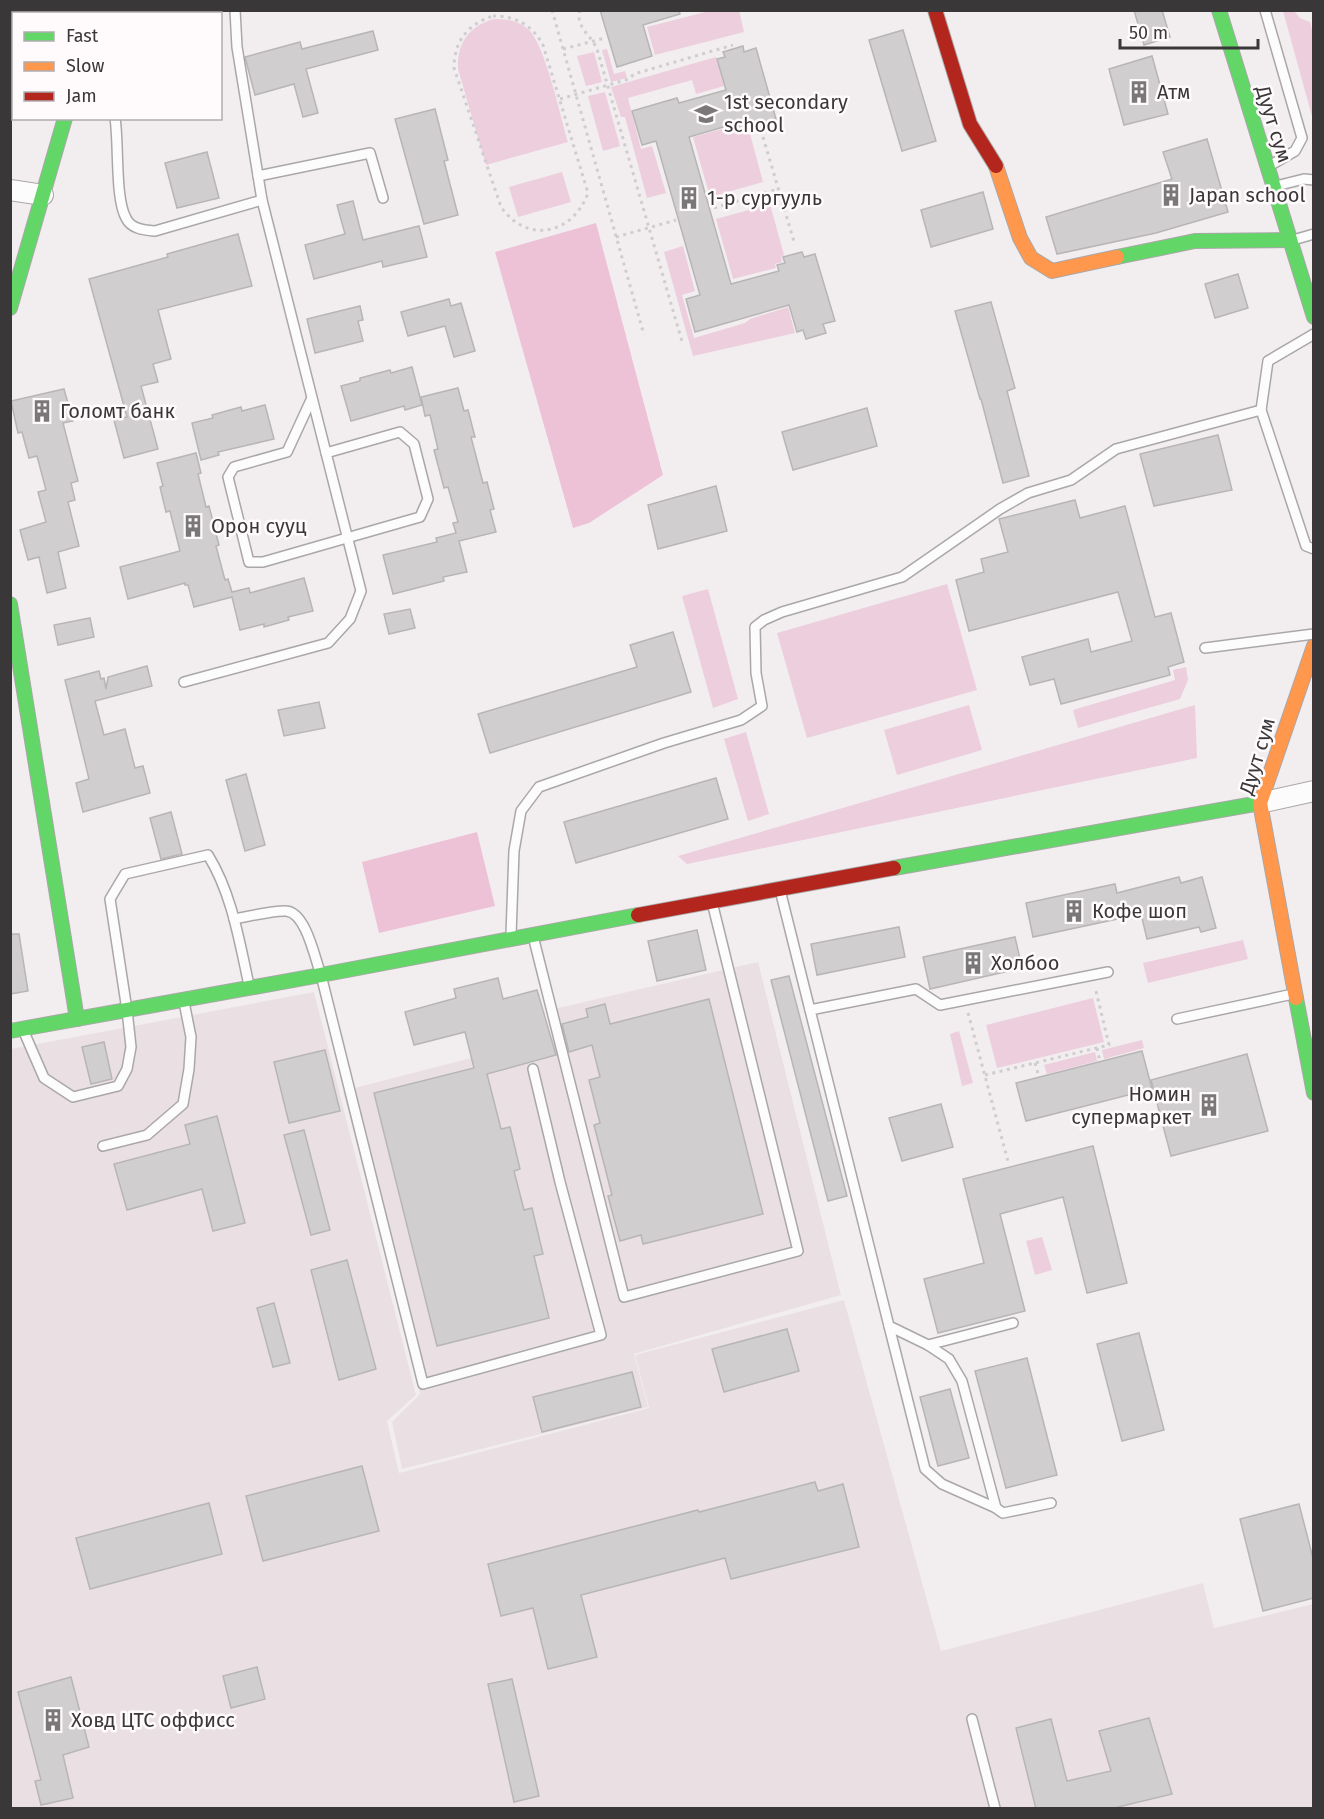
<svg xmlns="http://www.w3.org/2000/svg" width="1324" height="1819" viewBox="0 0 1324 1819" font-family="'Fira Sans',sans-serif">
	<rect width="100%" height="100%" fill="#f2eef0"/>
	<g fill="#eae0e4">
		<path d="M758,962L841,1295L634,1354L648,1407L402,1469L392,1422L420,1394L343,1091L556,1036L549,1010Z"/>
		<path d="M314,992L416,1395L387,1421L399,1473L649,1408L635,1355L844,1300L941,1651L1203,1583L1214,1628L1313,1604V1808H11V1049Z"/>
	</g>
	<g fill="#eccedc">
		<path d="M739,10L744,32L655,55L647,27L709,11Z"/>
		<path d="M1283,11H1294L1300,18L1310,22L1313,34V120Z"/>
		<path d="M494,19C507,19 519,21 529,30C545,45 561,118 568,142L486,165L458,69C457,43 469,26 494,19Z"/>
		<path d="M607,49L614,74L625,71L627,78L611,82L602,50Z"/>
		<path d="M594,52L602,82L586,86L577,56Z"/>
		<path d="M716,57L724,86L696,94L692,80L628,98L641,149L652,146L666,193L647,198L625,117H621L611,87Z"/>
		<path d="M605,92L620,146L603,151L588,96Z"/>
		<path d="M736,125L738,131L744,129L746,134H750L763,182L710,197L693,137Z"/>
		<path d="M562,172L571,202L518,217L509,187Z"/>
		<path d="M770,204L784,255L781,257L782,262L775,264L776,268L733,279L716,219Z"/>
		<path d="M683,246L695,291L682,295L694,338L745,323L750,319L788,307L795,333L693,356L664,252Z"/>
		<path d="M947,584L977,690L807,738L777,633Z"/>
		<path d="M708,589L738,699L713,708L682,596Z"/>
		<path d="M1186,667L1188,680L1180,699L1078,728L1073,710L1175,680L1173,670Z"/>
		<path d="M969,705L982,750L897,775L884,730Z"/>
		<path d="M1195,705L1197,758L687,864L678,856Z"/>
		<path d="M746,732L769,814L748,821L724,739Z"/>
		<path d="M1243,940L1248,959L1148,983L1143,963Z"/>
		<path d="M1093,998L1104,1042L997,1068L986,1025Z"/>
		<path d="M959,1031L973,1083L962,1086L950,1034Z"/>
		<path d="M1142,1040L1144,1048L1104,1059L1102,1050Z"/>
		<path d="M1095,1052L1097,1061L1047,1074L1044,1065Z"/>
		<path d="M1042,1237L1052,1270L1035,1275L1026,1241Z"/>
	</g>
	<g fill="#edc2d6">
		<path d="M596,223L663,475L589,523L573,528L495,252Z"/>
		<path d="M477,832L495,906L379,933L362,862Z"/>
	</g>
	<g fill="#d0cecf" stroke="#b8b5b6" stroke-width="1.5">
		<path d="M600,10H679L680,14L643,25L652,56L617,67Z"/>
		<path d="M1134,10H1162L1170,37L1144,45Z"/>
		<path d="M903,30L936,141L902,151L869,40Z"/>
		<path d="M373,31L378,50L306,69L318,113L303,117L294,84L255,95L245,57L300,42L302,49Z"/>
		<path d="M743,46L744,52L756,48L776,119L765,122L766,127L747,133L745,128L739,130L737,123L689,137L731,284L779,271L777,265L785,263L783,257L802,252L804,257L815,254L835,321L823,324L826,333L806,339L803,330L797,332L789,305L695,332L686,299L700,295L656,141L642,145L632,111L677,98L679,103L726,90L717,59L725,57L723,52Z"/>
		<path d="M1152,56L1168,114L1124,125L1109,69Z"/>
		<path d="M435,109L448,160L444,161L458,215L424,224L395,119Z"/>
		<path d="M1207,139L1228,212L1156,233L1057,254L1046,217L1172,179L1163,152Z"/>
		<path d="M207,152L219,198L177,208L165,163Z"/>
		<path d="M983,192L993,229L931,247L921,210Z"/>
		<path d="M353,201L363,240L419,226L427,257L383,267L382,261L314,279L305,245L345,234L337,205Z"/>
		<path d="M238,234L252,286L158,310L171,359L153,364L158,382L141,386L158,449L124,458L114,420L127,417L89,279L168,257L167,254Z"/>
		<path d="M1238,274L1248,308L1215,318L1205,284Z"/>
		<path d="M449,299L451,306L461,303L475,351L454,357L445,326L408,336L401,312Z"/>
		<path d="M991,302L1015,388L1007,391L1029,476L1003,483L981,399H980L955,311Z"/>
		<path d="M360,306L363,320L358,321L363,341L315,353L307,319Z"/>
		<path d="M412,367L422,405L405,410L404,406L351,421L341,386L360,381V378L390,370L391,373Z"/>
		<path d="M458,388L464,411L468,410L475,437H471L483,483L487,482L494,509L490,510L496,532L459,541L467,572L443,577L444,581L393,594L383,555L437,542L436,538L456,533L453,523L458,522L448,487L444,488L434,450L438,449L430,415L425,416L421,397Z"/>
		<path d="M64,389L73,421L63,423L78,481L71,483L75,500L68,502L79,546L58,552L66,588L47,593L39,557L28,560L20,530L46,522L38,492L46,490L37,456L29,458L22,432L18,433L11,401Z"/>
		<path d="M265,405L274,439L218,452L219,455L201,460L192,423L213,418L212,415L241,407L242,411Z"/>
		<path d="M867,408L877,446L793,470L782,432Z"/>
		<path d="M1218,435L1232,490L1154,506L1140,454Z"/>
		<path d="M196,453L201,473L198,474L206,507L209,506L219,545L216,546L225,580L228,579L232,592L249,588L250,593L304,578L313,611L288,617L289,620L264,627V624L240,630L232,597L194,607L188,585H185V583L128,599L120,567L180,551L170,511L166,512L160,487L163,486L157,463Z"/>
		<path d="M716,486L727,531L658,549L648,505Z"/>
		<path d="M1075,500L1080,518L1125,506L1155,617L1171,613L1184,662L1168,667L1170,675L1061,704L1054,679L1030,685L1022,657L1088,639L1091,652L1132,641L1118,592L969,631L956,580L984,572L981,559L1008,552L999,519Z"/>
		<path d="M410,609L415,628L389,634L384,614Z"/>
		<path d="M90,618L94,637L58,645L54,625Z"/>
		<path d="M673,632L691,692L490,753L478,714L637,667L630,645Z"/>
		<path d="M147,666L152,686L95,701L104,735L125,729L135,768L143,766L150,793L83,812L76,783L89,779L65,680L99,671L101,679L104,678L106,689L108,677Z"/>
		<path d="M319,702L325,728L284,736L278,710Z"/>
		<path d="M246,774L265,845L245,851L226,780Z"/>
		<path d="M716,778L728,819L576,863L564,822Z"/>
		<path d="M171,812L182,854L161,859L150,818Z"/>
		<path d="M1179,877L1181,883L1202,877L1216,928L1201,932L1199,927L1147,939L1141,914L1033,937L1026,903L1115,884L1117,893Z"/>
		<path d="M899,927L905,957L817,975L811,944Z"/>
		<path d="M697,930L706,970L657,981L648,941Z"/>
		<path d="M10,934H19L28,991L10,994Z"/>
		<path d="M1015,937L1022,968L930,989L923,957Z"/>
		<path d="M789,976L847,1196L828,1201L771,980Z"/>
		<path d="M498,978L503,999L537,990L556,1055L487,1074L501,1129L510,1127L520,1169L514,1171L524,1210L532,1208L543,1254L534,1256L549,1318L437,1346L374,1093L474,1068L465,1032L414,1045L405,1012L456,998L454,989Z"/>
		<path d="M709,999L763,1214L643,1244L641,1235L620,1241L608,1196L612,1195L594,1125L600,1123L589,1080L600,1077L592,1045L569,1052L562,1024L588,1017L586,1009L605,1004L610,1024Z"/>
		<path d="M104,1042L112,1079L91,1084L82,1047Z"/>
		<path d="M325,1050L340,1111L289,1123L274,1062Z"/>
		<path d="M1142,1051L1152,1089L1026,1121L1016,1083Z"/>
		<path d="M1247,1054L1268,1131L1171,1156L1151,1080Z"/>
		<path d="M941,1104L953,1147L902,1161L889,1118Z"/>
		<path d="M217,1116L245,1223L213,1231L202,1189L127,1210L114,1164L190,1144L185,1125Z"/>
		<path d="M304,1130L330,1230L311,1235L284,1135Z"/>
		<path d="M1093,1146L1127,1283L1087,1293L1063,1197L1000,1214L1025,1311L938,1333L924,1279L984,1263L963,1179Z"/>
		<path d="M347,1260L376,1369L339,1380L311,1270Z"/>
		<path d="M274,1303L290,1363L273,1367L257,1308Z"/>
		<path d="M787,1329L799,1371L724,1392L712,1349Z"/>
		<path d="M1139,1333L1164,1430L1122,1441L1097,1344Z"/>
		<path d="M1027,1358L1057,1475L1006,1488L975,1371Z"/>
		<path d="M632,1372L641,1407L542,1432L533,1397Z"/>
		<path d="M950,1389L969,1458L938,1466L920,1397Z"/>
		<path d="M362,1466L379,1531L263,1561L246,1496Z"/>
		<path d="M815,1482L818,1491L843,1484L859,1547L731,1579L725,1558L581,1595L597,1657L548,1669L533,1608L501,1616L488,1564L698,1510L699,1512Z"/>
		<path d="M209,1503L222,1554L90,1589L76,1538Z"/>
		<path d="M1299,1504L1314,1562V1598L1263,1611L1240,1519Z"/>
		<path d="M257,1667L265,1699L231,1708L223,1676Z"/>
		<path d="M71,1677L89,1747L63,1755L73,1798L41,1805L35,1781L41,1780L18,1692Z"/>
		<path d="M512,1679L539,1796L514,1802L488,1684Z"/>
		<path d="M1149,1718L1172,1794L1110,1809H1036L1016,1728L1051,1719L1067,1781L1111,1771L1099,1731Z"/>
	</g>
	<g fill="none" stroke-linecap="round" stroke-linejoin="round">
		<g stroke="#aaa7a8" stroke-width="12">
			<g id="lane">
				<path d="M1265,10L1302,138L1295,151L1269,166"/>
				<path d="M141,14L142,10"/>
				<path d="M115,118C119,143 115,199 126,218C131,229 144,230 155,231L262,200"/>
				<path d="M258,176L370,153L383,198"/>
				<path d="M1276,186L1304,179L1314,180"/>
				<path d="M1293,240L1314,234"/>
				<path d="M1314,334L1268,361L1261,410L1306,546L1314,549"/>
				<path d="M311,400L287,452L234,467L228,477L249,562H263L420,517L428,499L414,444L400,432L326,453"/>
				<path d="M1205,648L1314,634"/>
				<path d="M184,682L328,643L350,619L361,591L262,200L237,47L235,10"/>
				<path d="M780,890L810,1010L916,989L940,1005L1108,972"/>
				<path d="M234,919C247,917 274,910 286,911C306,912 315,959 321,975L423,1384L601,1335L560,1182L533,1069"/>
				<path d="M511,935L514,851L521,811L539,787L664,743L741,720L762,706L756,673L755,627L764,620L782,612L902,577L1000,509L1028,493L1071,480L1116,449L1261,410"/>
				<path d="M533,936L624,1297L798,1251L712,902"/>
				<path d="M810,1010L889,1326L928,1345L949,1359L962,1381L996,1508L1003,1513L1051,1503"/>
				<path d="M1177,1019L1293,994"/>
				<path d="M24,1032L44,1078L73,1097L118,1086L127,1069L131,1047L127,1010L110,899L125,874L208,855C232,894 239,940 249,985"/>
				<path d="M103,1146L147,1135L183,1104L189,1069L191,1037L184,1002"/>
				<path d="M889,1326L925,1469L942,1484L996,1508"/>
				<path d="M928,1345L1013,1323"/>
				<path d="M972,1719L995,1808"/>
			</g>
		</g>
		<g stroke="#aaa7a8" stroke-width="22">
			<g id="street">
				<path d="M95,14L96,10"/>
				<path d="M10,190L43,195"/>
				<path d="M1260,803L1314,791"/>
			</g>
		</g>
		<g stroke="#aaa7a8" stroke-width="16">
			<g id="fast">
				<path d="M1219,10L1314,317"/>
				<path d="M1117,257L1195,241L1290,240"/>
				<path d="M10,308L65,118"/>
				<path d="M10,604L77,1019"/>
				<path d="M894,868L1260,803"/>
				<path d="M1296,998L1314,1093"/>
				<path d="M10,1031L321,975L638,915"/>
			</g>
		</g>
		<g stroke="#aaa7a8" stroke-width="16">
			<g id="slow">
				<path d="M996,166L1020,238L1031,258L1052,271L1117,257"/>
				<path d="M1296,998L1260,803L1314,646"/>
			</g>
		</g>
		<g stroke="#aaa7a8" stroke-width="16">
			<g id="jam">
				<path d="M935,10L970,124L996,166"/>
				<path d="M638,915L894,868"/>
			</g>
		</g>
		<g stroke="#cfcdce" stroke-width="3" stroke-dasharray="3 4.5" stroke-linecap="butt">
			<path d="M552,10L644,335"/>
			<path d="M580,10C575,27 591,35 597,49L683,345"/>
			<path d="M493,16C516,16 532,25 543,45L588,193C573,234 528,245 501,207L454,68C454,41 468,24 493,16Z"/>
			<path d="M563,49L605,38"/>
			<path d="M560,99L629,79L634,74L733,45"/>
			<path d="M763,137L795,245"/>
			<path d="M714,208L778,189"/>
			<path d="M616,237L676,220"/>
			<path d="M968,1013L1009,1165"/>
			<path d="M1097,1048L1100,1062"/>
			<path d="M1035,1063L1039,1077"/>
			<path d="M985,1075L1109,1045L1095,987"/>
		</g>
		<use href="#lane" stroke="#fdfcfd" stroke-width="9"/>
		<use href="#street" stroke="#fdfcfd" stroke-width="20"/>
		<use href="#fast" stroke="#63d668" stroke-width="14"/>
		<use href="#slow" stroke="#ff974d" stroke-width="14"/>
		<use href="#jam" stroke="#b3261e" stroke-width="14"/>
	</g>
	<defs>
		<g id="building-bare" transform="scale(1.8)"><path d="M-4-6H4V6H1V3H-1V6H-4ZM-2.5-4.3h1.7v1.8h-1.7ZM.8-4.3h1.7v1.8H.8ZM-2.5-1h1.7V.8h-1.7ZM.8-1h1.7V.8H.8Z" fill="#7a7778" stroke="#fffafc" stroke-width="2.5" paint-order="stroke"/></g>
		<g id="school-bare" transform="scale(1.8)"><path d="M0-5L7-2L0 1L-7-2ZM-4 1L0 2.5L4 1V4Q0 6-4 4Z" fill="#7a7778" stroke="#fffafc" stroke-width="2.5" paint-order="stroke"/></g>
	</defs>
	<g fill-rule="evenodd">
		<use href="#building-bare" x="1139" y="92"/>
		<use href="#school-bare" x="706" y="114"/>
		<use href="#building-bare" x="1171" y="195"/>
		<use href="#building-bare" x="689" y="198"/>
		<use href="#building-bare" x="42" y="411"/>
		<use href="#building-bare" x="193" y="526"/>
		<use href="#building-bare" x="1074" y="911"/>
		<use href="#building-bare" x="973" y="963"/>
		<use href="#building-bare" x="1209" y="1105"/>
		<use href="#building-bare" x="53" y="1720"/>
	</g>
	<g text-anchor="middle" stroke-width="5" stroke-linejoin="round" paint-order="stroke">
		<g font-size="20" fill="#3a3738" stroke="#fffafc" text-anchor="start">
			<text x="1157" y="99">Атм</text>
			<text x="724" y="109">1st secondary<tspan x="724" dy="23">school</tspan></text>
			<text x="1189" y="202">Japan school</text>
			<text x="707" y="205">1-р сургууль</text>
			<text x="60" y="418">Голомт банк</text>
			<text x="211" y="533">Орон сууц</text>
			<text x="1092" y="918">Кофе шоп</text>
			<text x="991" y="970">Холбоо</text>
			<text x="1191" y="1101" text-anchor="end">Номин<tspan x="1191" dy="23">супермаркет</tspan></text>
			<text x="71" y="1727">Ховд ЦТС оффисс</text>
		</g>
		<g font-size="20" fill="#3a3738" stroke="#fffafc">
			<text transform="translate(1274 124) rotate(73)" y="7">Дуут сум</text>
			<text transform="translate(1257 756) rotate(-73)" y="7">Дуут сум</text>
		</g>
	</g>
	<rect width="1324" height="1819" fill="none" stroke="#3a3738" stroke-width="24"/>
	<rect x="12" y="12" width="210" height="108" fill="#fffafc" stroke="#b0acae" stroke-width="1.5"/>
	<rect x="24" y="32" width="30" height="9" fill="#63d668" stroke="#b0acae" stroke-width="1.5"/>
	<text x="66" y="42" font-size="18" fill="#3a3738">Fast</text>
	<rect x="24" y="62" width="30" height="9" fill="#ff974d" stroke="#b0acae" stroke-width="1.5"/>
	<text x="66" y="72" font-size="18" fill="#3a3738">Slow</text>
	<rect x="24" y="92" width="30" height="9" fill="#b3261e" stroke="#b0acae" stroke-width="1.5"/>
	<text x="66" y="102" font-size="18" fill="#3a3738">Jam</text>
	<path d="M1120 39v9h138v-9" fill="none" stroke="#3a3738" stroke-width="3"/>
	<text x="1129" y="39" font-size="18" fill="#3a3738" stroke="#fffafc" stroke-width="4.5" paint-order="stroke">50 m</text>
</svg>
